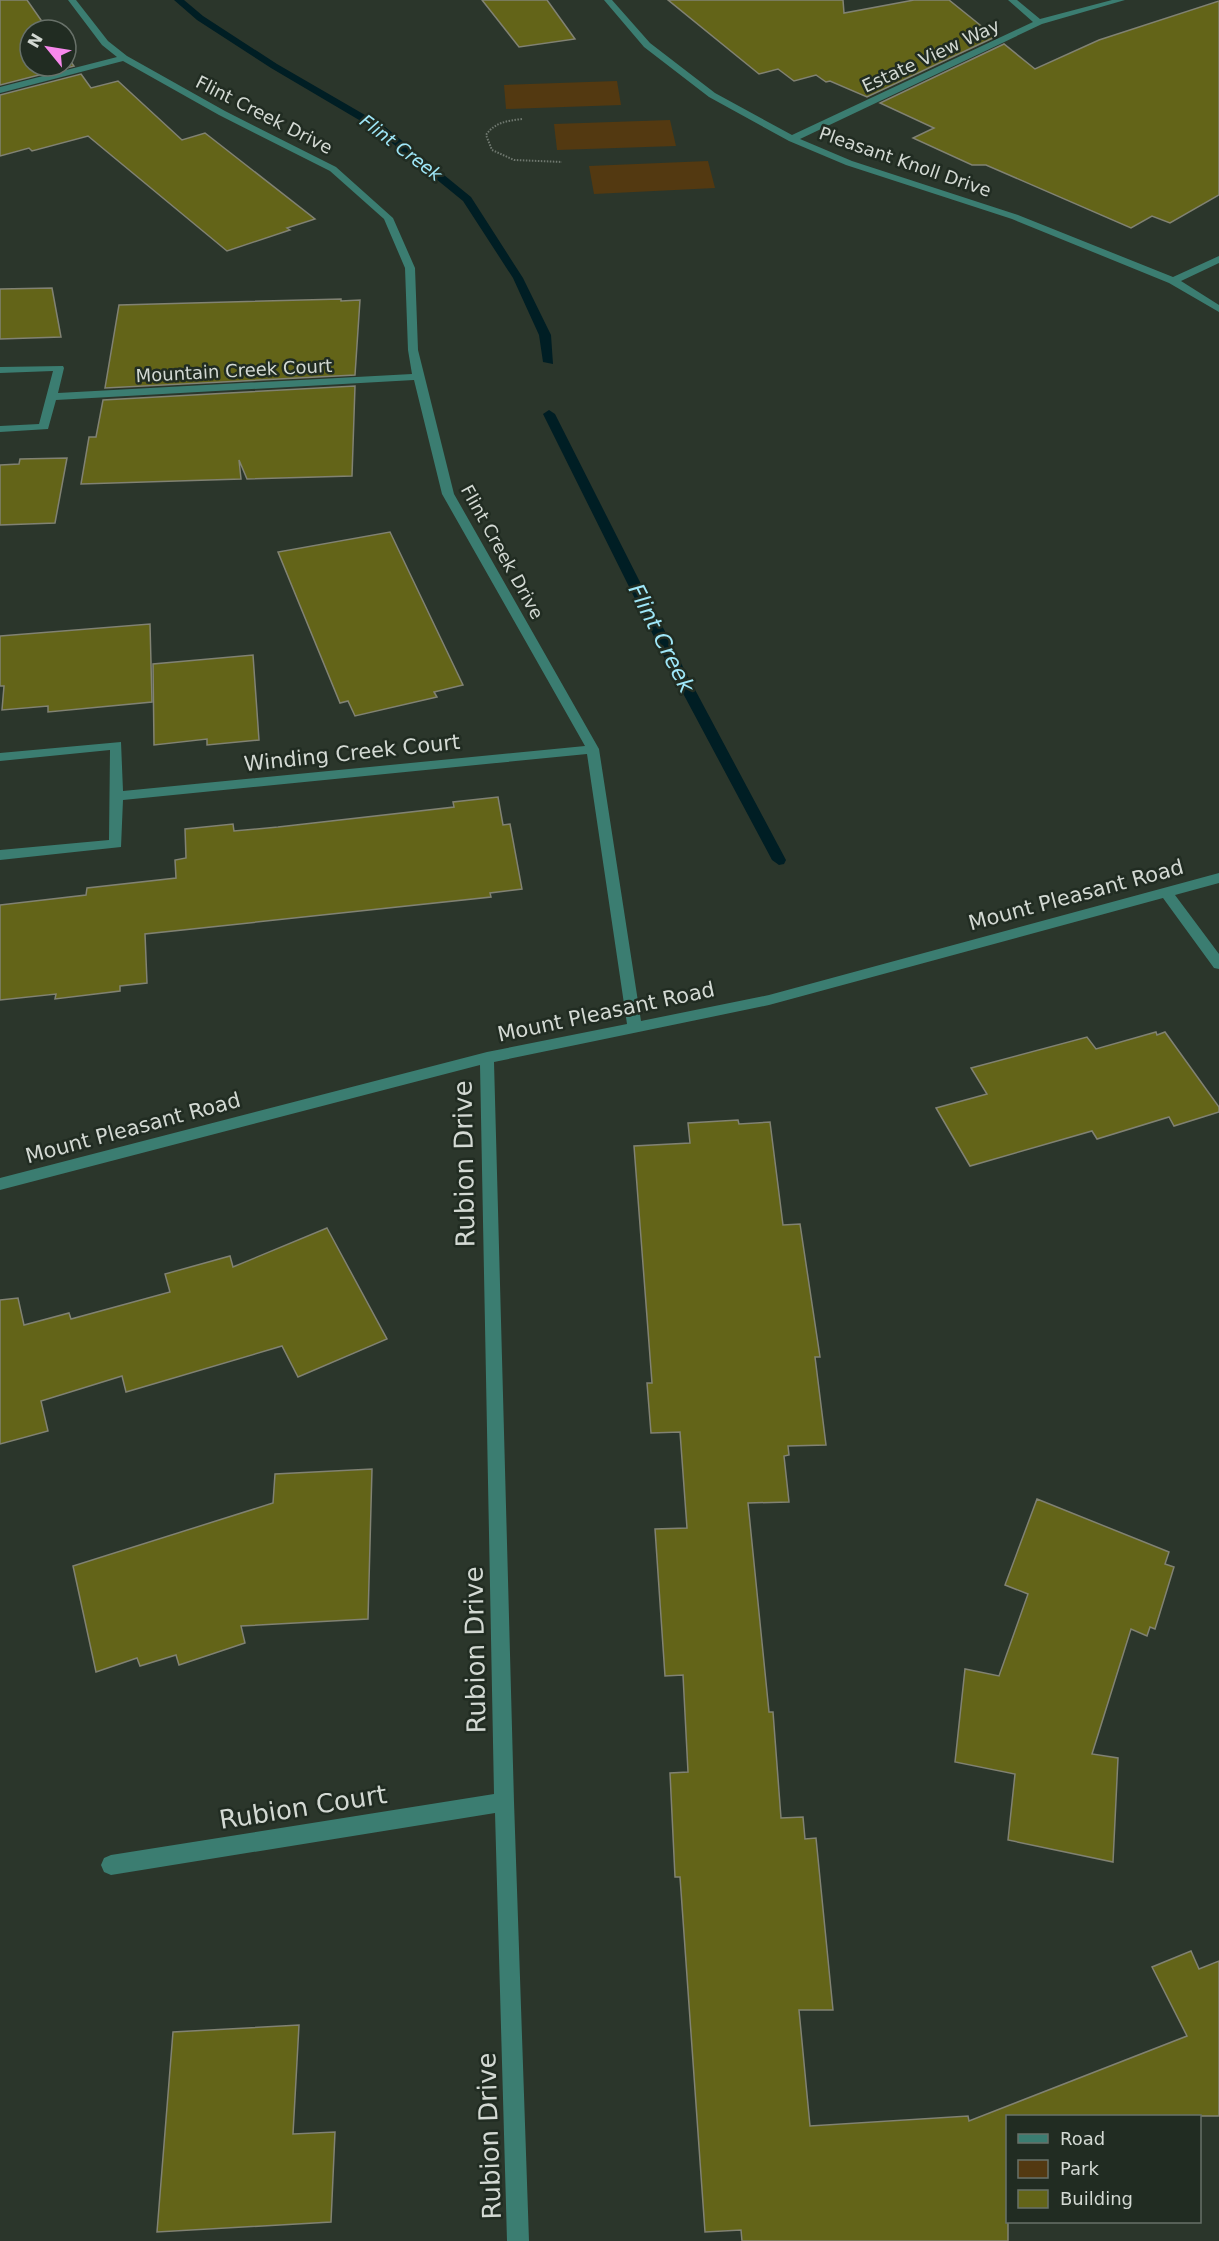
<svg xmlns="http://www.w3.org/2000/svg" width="1219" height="2241" viewBox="0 0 1219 2241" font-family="'DejaVu Sans',sans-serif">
	<rect width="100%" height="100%" fill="#2b362b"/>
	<g fill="#533911">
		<path d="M617,81L621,105L506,109L504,85Z"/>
		<path d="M670,120L676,146L557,150L554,124Z"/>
		<path d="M708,161L715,188L594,194L589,166Z"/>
	</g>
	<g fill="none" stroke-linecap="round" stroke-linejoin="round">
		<g fill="#001e24" fill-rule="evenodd">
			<path d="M174,0H184L203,16L277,64L384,126L471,197L523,278L551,335L553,364L543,362L539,335L513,278L463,201L376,130L271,68L197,20Z"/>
			<path d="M549,410L555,414L684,669L786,860L784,864L779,865L772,860L670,669L543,414Z"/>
		</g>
	</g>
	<g fill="#636418" stroke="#818273" stroke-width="1.5">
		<path d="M0,0H27L48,30H30V66H66V55L74,66L0,85Z"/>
		<path d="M482,0H547L575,39L519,47Z"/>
		<path d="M668,0H843L844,13L914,0H949L995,37L867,97L830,81L826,82L816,75L794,81L778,69L759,74Z"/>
		<path d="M1219,1V195L1170,223L1152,216L1131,228L986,165H972L913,138L934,128L880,103L1004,44L1035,69L1099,40Z"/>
		<path d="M81,74L91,88L118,81L182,140L205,133L315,219L287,228L290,230L227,251L88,136L32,151L29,148L0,156V95Z"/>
		<path d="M52,288L61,337L0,339V289Z"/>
		<path d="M341,299V301L360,300L355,375L105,388L119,305Z"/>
		<path d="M355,386L352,476L247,479L239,460L241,479L81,484L89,437H96L103,400Z"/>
		<path d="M67,458L55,523L0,525V465L19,464L20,459Z"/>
		<path d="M390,532L463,685L434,692L437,697L355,716L348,701L340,703L278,552Z"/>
		<path d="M150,624L152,702L48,712V706L2,710L4,686H0V636Z"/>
		<path d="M253,655L259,740L207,745V739L154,745L153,664Z"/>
		<path d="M498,797L503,825L510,824L522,889L490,893L491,897L145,934L147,983L120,986V991L55,999L56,994L0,1000V905L86,895L87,888L176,878L175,860L186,858L185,829L233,824L234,831L278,827L454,807L453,802Z"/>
		<path d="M1156,1032L1157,1035L1165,1032L1219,1107V1112L1174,1126L1169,1117L1097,1139L1092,1131L970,1166L936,1108L987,1094L971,1068L1087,1037L1096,1049Z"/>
		<path d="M738,1120L739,1124L770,1122L783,1225L800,1224L820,1357H815L826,1445L788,1446L789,1455L784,1456L789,1502L748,1503L769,1712H773L781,1818L803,1817L805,1839L816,1838L833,2010H799L810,2126L968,2116L969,2121L1187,2036L1152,1967L1191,1951L1199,1969L1219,1961V2116H1008V2241H742L741,2230L705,2232L680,1877H675L670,1773L688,1772L683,1675L665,1676L655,1529L687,1528L680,1432L651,1433L647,1383H652L634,1146L690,1143L688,1123Z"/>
		<path d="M327,1228L387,1339L298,1377L282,1346L126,1392L122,1376L41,1401L48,1431L0,1444V1300L18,1298L24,1325L69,1313L71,1319L170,1292L165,1274L230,1256L233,1267Z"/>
		<path d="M372,1469L368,1619L241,1626L245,1643L179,1665L176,1655L140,1666L137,1658L96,1672L73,1566L273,1503L275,1474Z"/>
		<path d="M1037,1499L1169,1552L1165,1564L1174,1567L1155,1629L1150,1627L1147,1636L1131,1629L1092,1754L1118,1758L1113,1862L1008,1840L1015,1774L955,1762L965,1669L999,1676L1028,1594L1005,1585Z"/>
		<path d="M299,2025L293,2134L335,2132L331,2222L157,2232L173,2032Z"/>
	</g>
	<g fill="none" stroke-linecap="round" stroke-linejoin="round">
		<path stroke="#6f786f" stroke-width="2" stroke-dasharray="1.5 1.5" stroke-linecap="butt" d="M522,119C507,121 495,122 486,135L492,150L514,160L562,162"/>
		<g fill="#3b7d71" fill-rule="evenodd">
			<path d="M68,0H76L108,41L127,56L225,111L336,167L393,218L415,268L418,350L454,494L599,749L641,1021L769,995L1219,873V883L1175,895L1219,954V969L1214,968L1163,898L769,1005L494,1062L514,1802L529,2241H507L495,1813L111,1875L104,1872L101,1865L104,1858L111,1855L494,1794L480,1065L0,1190V1178L487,1052L627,1024L587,754L123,800L121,847L0,860V850L109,840L110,750L0,761V753L121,742L123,791L585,746L442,494L414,380L56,400L48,429L0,432V426L39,424L53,371L0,373V367L63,366L64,368L58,393L412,374L408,350L405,268L384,219L330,171L219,115L123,61L0,93V87L117,57L102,45Z"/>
			<path d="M604,0H612L650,43L715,93L792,135L1033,22L1008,0H1017L1040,19L1112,0H1125L1042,24L800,139L852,161L1018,215L1173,277L1219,256V263L1181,281L1219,305V312L1169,283L1012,219L846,165L789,141L709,97L644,47Z"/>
		</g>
	</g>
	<g text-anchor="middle" stroke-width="5" stroke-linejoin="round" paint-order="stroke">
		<g font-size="18" fill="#d3d9d3" stroke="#212c22">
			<text transform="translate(931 56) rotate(-25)" y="6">Estate View Way</text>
			<text transform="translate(264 115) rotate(27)" y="6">Flint Creek Drive</text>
			<text transform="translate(905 162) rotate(19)" y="6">Pleasant Knoll Drive</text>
			<text transform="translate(234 371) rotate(-3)" y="6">Mountain Creek Court</text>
			<text transform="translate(502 552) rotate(61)" y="6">Flint Creek Drive</text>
		</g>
		<g font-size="18" font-style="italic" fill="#9fe7f8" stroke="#212c22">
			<text transform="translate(401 148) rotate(37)" y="6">Flint Creek</text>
		</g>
		<g font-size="21" fill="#d3d9d3" stroke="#212c22">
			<text transform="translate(352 753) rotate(-6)" y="7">Winding Creek Court</text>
			<text transform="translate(1076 895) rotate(-15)" y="7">Mount Pleasant Road</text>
			<text transform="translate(606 1012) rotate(-12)" y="7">Mount Pleasant Road</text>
			<text transform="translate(133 1128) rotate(-15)" y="7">Mount Pleasant Road</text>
		</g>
		<g font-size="22" font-style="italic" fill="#9fe7f8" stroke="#212c22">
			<text transform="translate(662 638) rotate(63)" y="8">Flint Creek</text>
		</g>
		<g font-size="26" fill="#d3d9d3" stroke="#212c22">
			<text transform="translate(464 1164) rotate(-91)" y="9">Rubion Drive</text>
			<text transform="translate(475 1650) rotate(-91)" y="9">Rubion Drive</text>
			<text transform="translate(303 1807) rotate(-9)" y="9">Rubion Court</text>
			<text transform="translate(489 2136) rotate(-92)" y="9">Rubion Drive</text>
		</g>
	</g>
	<rect x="1006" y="2115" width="195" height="108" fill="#212c22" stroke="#687169" stroke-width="1.5"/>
	<rect x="1018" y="2134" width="30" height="9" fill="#3b7d71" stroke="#687169" stroke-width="1.5"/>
	<text x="1060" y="2145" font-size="18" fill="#d3d9d3">Road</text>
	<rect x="1018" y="2160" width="30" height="18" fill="#533911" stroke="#687169" stroke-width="1.5"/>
	<text x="1060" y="2175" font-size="18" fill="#d3d9d3">Park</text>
	<rect x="1018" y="2190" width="30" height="18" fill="#636418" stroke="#687169" stroke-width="1.5"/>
	<text x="1060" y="2205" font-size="18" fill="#d3d9d3">Building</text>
	<g transform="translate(48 48) rotate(300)"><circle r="28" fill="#212c22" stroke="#687169" stroke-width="1.5"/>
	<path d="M0-4.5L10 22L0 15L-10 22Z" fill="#f788ec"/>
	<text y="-9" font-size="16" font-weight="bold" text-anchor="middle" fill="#d3d9d3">N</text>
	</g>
</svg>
